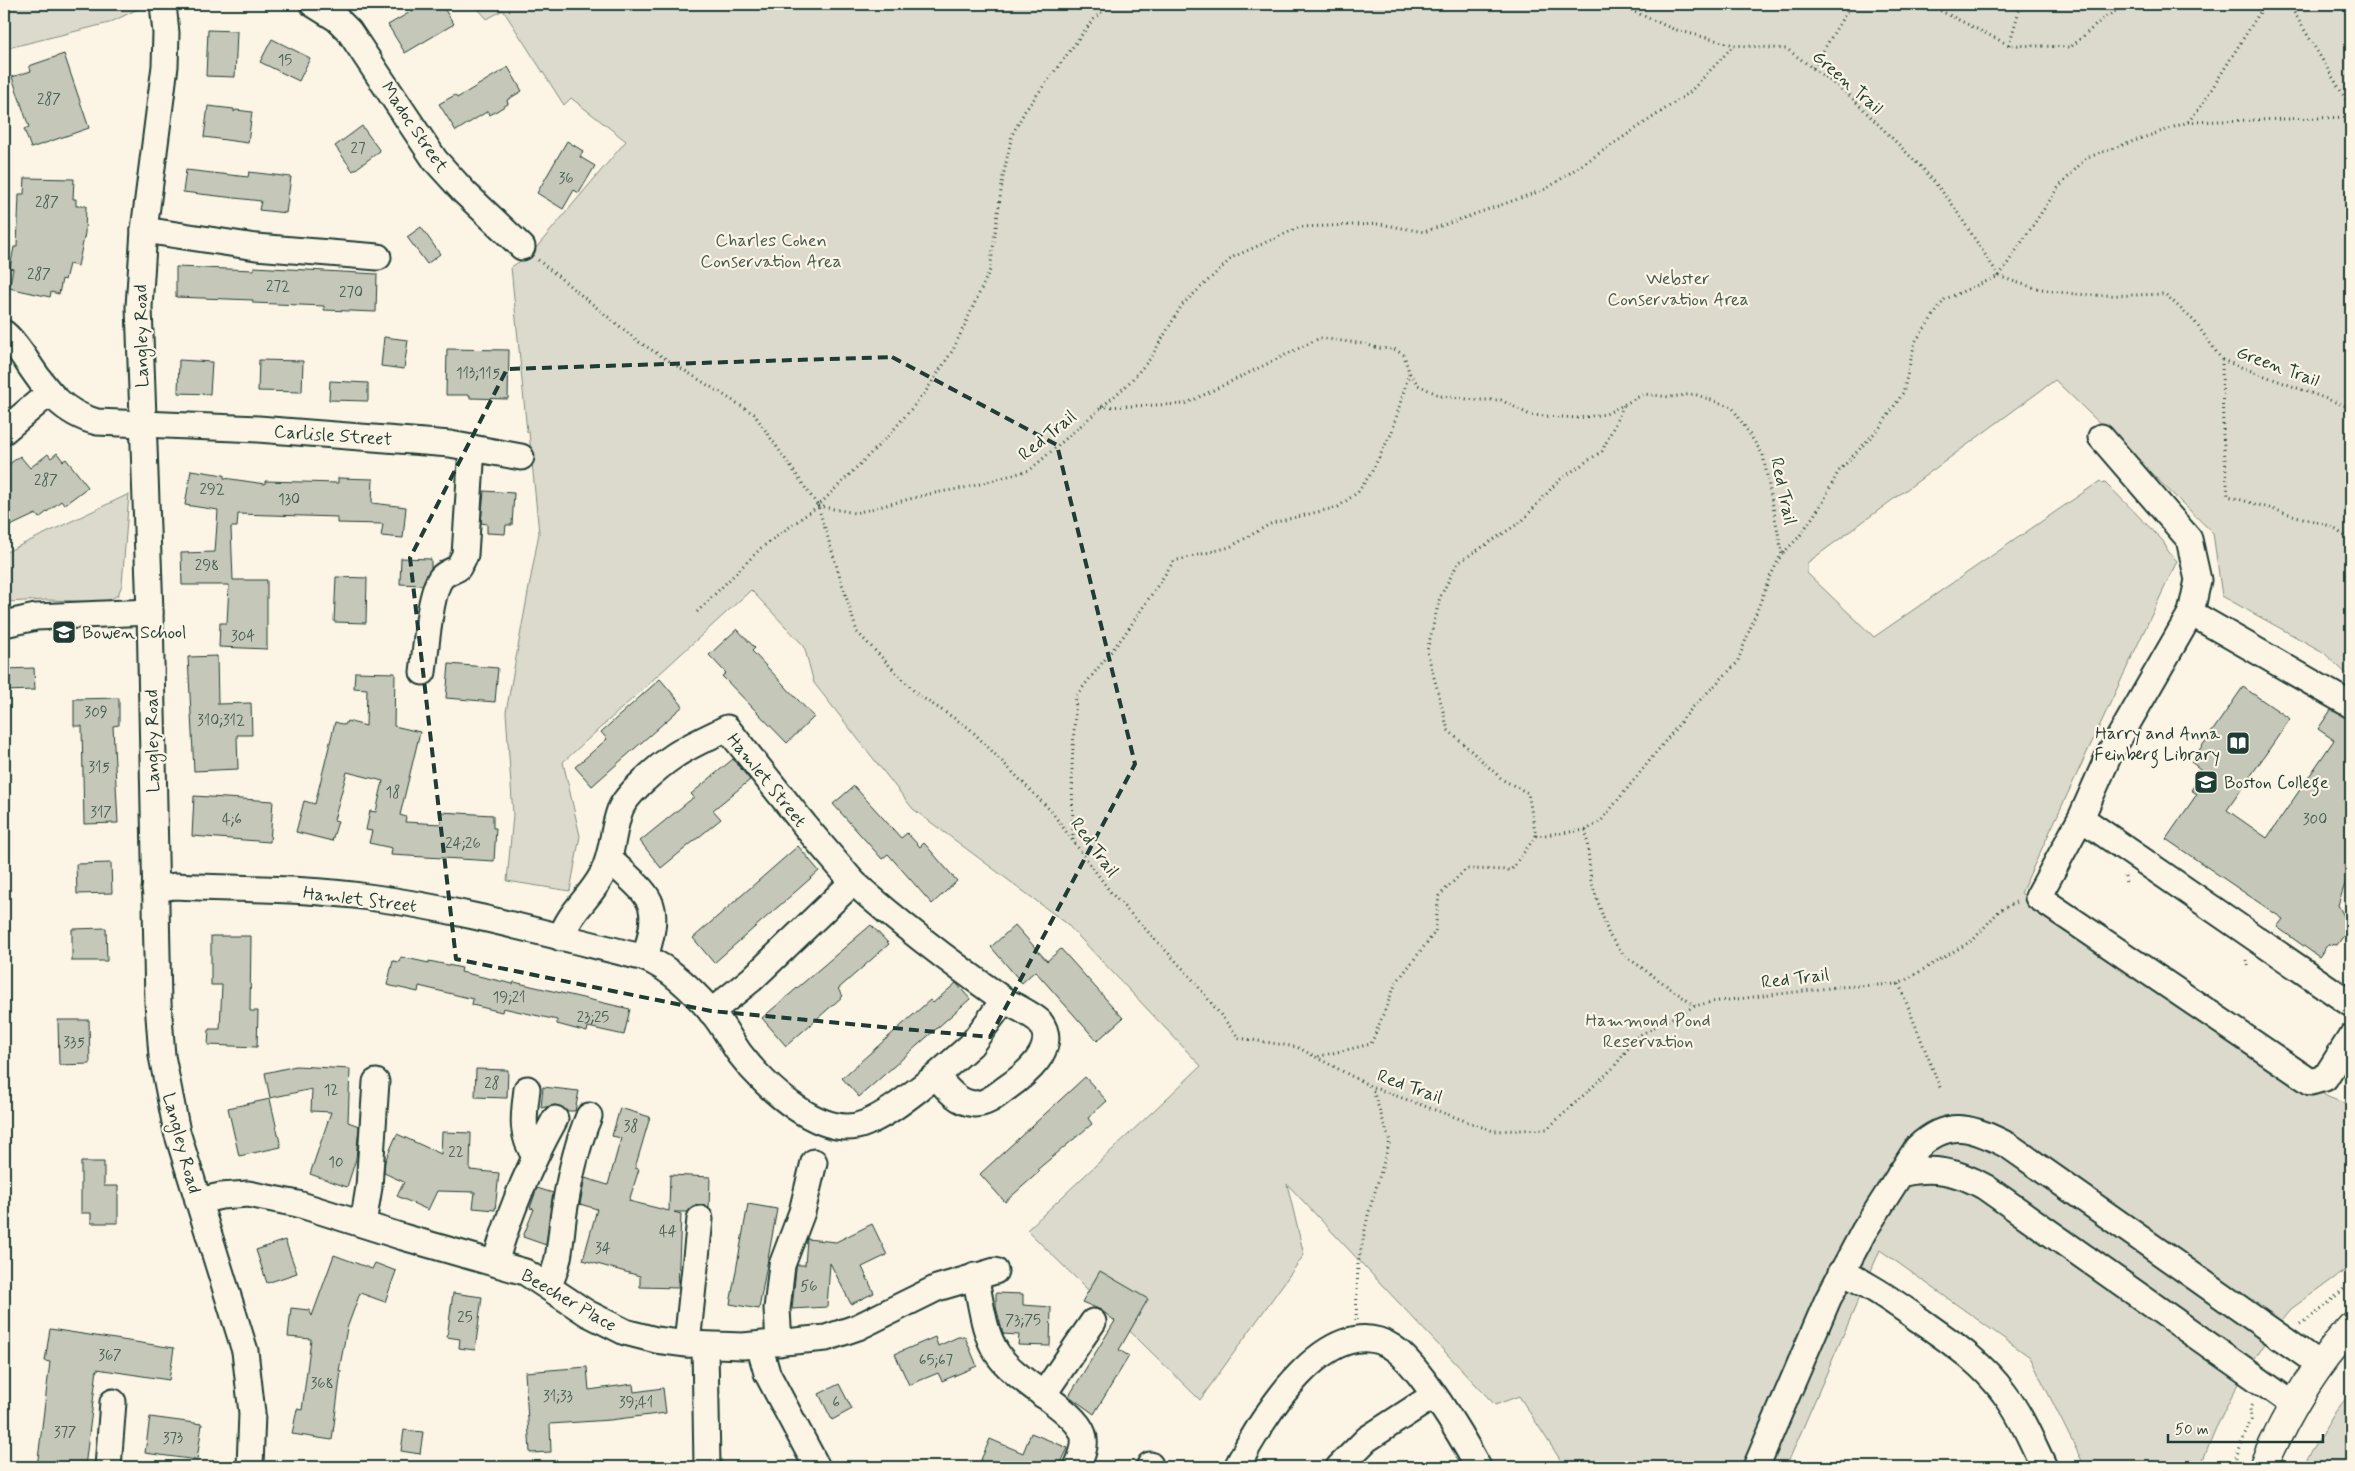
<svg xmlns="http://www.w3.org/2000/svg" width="2355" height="1471" viewBox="0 0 2355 1471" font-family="Mynerve,sans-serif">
	<rect width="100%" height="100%" fill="#fcf5e5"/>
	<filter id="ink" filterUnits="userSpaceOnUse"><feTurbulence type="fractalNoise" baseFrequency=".02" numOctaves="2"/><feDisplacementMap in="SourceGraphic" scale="10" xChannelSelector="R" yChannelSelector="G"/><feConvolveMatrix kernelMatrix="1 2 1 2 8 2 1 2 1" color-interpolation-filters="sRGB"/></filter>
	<g filter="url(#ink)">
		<g fill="#dcdacc" stroke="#7e8c80">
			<path d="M4,4H143L144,6L109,23L4,49Z"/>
			<path d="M474,4H2351V678L2323,652L2222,596L2213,533L2055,380L1807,563V573L1874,637L2100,481L2102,483L2105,482L2163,541L2168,551L2177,561L2021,893L2328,1097L2351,1106V1266L2291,1309L2273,1331L2234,1392L2218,1424L2200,1467H2085L2030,1357L1880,1250L1786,1467H1565L1519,1396L1495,1405L1287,1184L1304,1255L1200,1400L1027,1230L1201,1066L1066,923L913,809L814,683L804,646L751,590L563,762L580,836L570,891L507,881L513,815L506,712L539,533L529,432H527L511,267L530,255L626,141L571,98L564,105L503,10L487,19Z"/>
			<path d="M129,494L122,585L118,595L106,602L47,600L4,602V553Z"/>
			<path d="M2351,1392V1467H2302L2336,1411Z"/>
		</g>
		<g fill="#c5c7b9" stroke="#1f3d34">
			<path d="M424,4H441L454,24L405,53L388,25Z"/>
			<path d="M208,30L237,31L235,77L206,76Z"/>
			<path d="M272,39L310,58L299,81L260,62Z"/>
			<path d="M64,54L89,128L31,148L24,129L29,127L12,77L31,71L29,66Z"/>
			<path d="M508,67L522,91L507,100L508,104L490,115L488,111L456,131L439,104L455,95L457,98Z"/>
			<path d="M208,106L234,109V112L236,110L252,112L248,143L204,137Z"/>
			<path d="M362,126L380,151L353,171L335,146Z"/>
			<path d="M567,141L583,151L580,157L595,166L579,193L574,190L563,209L537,193Z"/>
			<path d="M186,170L248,177L249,172L291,177L286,213L259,210L261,201L183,192Z"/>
			<path d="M25,178L74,179L73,199H76V206H86L85,233L78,266L69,264L65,280L62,279L59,294L51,292L50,297L9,288L13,269L10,268L14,247H17L19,194H24Z"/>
			<path d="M421,227L440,254L427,264L407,237Z"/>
			<path d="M176,267L254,270V267L377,274L376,312L324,310V306L253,303V300L176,297Z"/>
			<path d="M384,337L408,340L404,369L381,366Z"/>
			<path d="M447,349L509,350L508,399L470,398V395H446Z"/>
			<path d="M179,360L212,362L210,394L178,393Z"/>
			<path d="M259,360L303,361L302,392L258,391Z"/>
			<path d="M330,381L368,383V401L329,400Z"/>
			<path d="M57,453L63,461L66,459L88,487L64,505L61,501L39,518L36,514L4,529V468L20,456L30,468L48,454L51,458Z"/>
			<path d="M191,470L224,475V478L265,484V481L338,483V478L373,479L372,503L406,507L403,538L381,536L383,524L337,523V517L238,514L237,527H231L233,580H267V649L219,647L220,623H227L229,585H182L181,553L215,552L218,510L185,505Z"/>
			<path d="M484,491L514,493L512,525H506L505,534L487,533V524L481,523Z"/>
			<path d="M401,558L431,559V568L422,585L400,584Z"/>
			<path d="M336,577L367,578L366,623L334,622Z"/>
			<path d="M737,629L755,648L752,651L814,717L787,743L722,676L726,673L709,655Z"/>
			<path d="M217,656L218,704L251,703L252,735H237L238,769L194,771L188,657Z"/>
			<path d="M449,664L498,668L495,702L446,698Z"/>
			<path d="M34,668L35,690L4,691V669Z"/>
			<path d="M355,672L395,673L394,726L420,732L400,815L406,817L405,822L441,824V812L493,815V828H496L494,861L391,855L392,848L369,843L372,831L366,830L370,811L376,812L383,781L347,772L334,820L338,821L332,841L296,832L304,801L315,804L335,722L345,725L347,721L366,726L367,689L354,688Z"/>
			<path d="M660,679L683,706L592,786L575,767L607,739L601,732Z"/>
			<path d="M2243,687L2290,719L2227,810L2267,838L2334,740L2318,729L2331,710L2351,719V866L2338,905L2350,927L2337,945L2328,944L2319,957L2277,927L2283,919L2166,839L2197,794L2191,790L2204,772L2191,762Z"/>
			<path d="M119,698V725L113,726L118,823L84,824L82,726H74V699Z"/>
			<path d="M733,759L750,780L713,810L721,819L661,868L640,841L694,797L691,794Z"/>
			<path d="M854,786L901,838L907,833L920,847L924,843L957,881L932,904L888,854L882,859L833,804Z"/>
			<path d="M194,796L273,801L270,842L192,836Z"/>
			<path d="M798,846L819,871L714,963L693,938Z"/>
			<path d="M111,863L112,893L77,894L76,864Z"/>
			<path d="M871,925L889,944L838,989L843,996L786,1046L762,1018Z"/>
			<path d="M1015,925L1047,961L1061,949L1123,1018L1097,1041L1035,971L1022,983L991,947Z"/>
			<path d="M106,928L107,961H72V929Z"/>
			<path d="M211,936H251L250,1011H258L257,1047L208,1045L209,1029H220L222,985H211Z"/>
			<path d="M401,957L429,963V961L462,968L461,972L513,984L514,982L630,1009L624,1035L588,1027L587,1032L557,1024V1020L503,1008L502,1012L472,1005L473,999L419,986L418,992L387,985L393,961L399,962Z"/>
			<path d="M956,983L970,999L859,1097L842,1078L930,1000L933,1003Z"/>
			<path d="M58,1020H89L90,1064L59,1065Z"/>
			<path d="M296,1066L350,1069L348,1122L359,1126L356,1159L347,1187L310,1174L331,1112L311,1111L312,1089L270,1098L265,1073Z"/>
			<path d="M476,1069L508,1070L507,1098L475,1097Z"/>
			<path d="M1085,1077L1107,1101L1088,1118L1092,1124L1038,1169L1040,1171L1005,1202L980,1174Z"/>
			<path d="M543,1087L579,1091L575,1111H566L555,1105L541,1108Z"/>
			<path d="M270,1099L281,1147L239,1156L228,1108Z"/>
			<path d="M620,1108L650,1117L635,1168L639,1169L629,1201L669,1211L670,1175L710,1177L709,1208L701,1205L694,1206L688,1212H674L681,1214L678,1288L640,1287V1276L583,1260L597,1209L580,1204L585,1178L608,1185L621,1138L612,1136Z"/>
			<path d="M442,1132L471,1133L470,1170L499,1173L495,1210L473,1208L475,1192L437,1191L428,1210L397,1196L404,1182L384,1173L385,1161L397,1134L441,1154Z"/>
			<path d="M81,1162H104V1186H118V1223H91V1213H81Z"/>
			<path d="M537,1188L553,1193L546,1245L523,1237L534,1209L530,1208Z"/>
			<path d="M748,1204L777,1209L759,1309L730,1304Z"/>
			<path d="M872,1224L887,1255L862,1267L874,1293L851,1304L830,1263L827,1307L792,1309L796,1268L797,1265H805L807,1239L836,1242Z"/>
			<path d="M285,1240L297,1273L267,1283L256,1250Z"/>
			<path d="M334,1255L372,1269L375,1263L396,1271L385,1302L360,1293L347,1328L339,1371H341L332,1440L292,1434L297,1409L302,1410L311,1339L288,1337L291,1308L309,1310L312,1316Z"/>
			<path d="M1100,1271L1148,1299L1119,1350L1129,1356L1094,1414L1069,1396L1115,1321L1101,1310L1082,1302Z"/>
			<path d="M453,1293L482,1297L475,1350L459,1348L460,1339L447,1337Z"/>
			<path d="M996,1293L1023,1294V1305L1051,1307L1050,1346L1018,1345L1019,1335L1003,1334L996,1307Z"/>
			<path d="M50,1329L174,1348L169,1380L97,1369L85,1467H37L50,1362L45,1361Z"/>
			<path d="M935,1337L938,1346L958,1337H965L977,1366L942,1381L938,1373L909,1385L895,1354Z"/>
			<path d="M587,1367L589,1390L633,1384L634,1392L663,1388L666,1413L610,1420L550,1424L551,1452L530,1453L525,1372Z"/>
			<path d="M839,1384L852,1409L832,1420L819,1394Z"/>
			<path d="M150,1417L202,1424L197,1460L145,1453Z"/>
			<path d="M404,1430L423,1432L420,1454L401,1451Z"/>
			<path d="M1031,1433L1068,1448L1059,1467H991L980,1462L990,1439L1023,1453Z"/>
		</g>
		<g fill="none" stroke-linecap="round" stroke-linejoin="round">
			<g stroke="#1f3d34" stroke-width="29">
				<g id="minor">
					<path d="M163,4L166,33L165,66L144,230L139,307L150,612L158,1003L162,1056L177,1132L245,1351L252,1413L250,1467"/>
					<path d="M313,4L337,19L349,31L435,160L465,193L522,247"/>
					<path d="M144,230L256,247L378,257"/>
					<path d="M4,333C13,340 19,350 26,360C45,389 62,413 97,422L258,429L450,444L521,457"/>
					<path d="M4,431L49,393"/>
					<path d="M2101,437L2189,539L2198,580L2191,613L2108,757L2081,818L2038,897L2311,1082L2325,1078L2351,1037"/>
					<path d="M2191,613L2351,705"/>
					<path d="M4,624L36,617L150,612"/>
					<path d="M423,672C426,651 429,594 441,578C445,573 452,571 458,568L465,555L472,448"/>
					<path d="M2081,818L2351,1004"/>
					<path d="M610,860C652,899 662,900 645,958"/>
					<path d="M155,889L175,886C239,889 304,888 368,897C461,909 554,936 645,958C671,969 691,989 710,1010C722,1023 730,1040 740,1054C764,1086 823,1142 866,1123C892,1112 914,1092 936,1076C946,1088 958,1103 975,1104C987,1104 997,1095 1005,1089C1024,1076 1060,1048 1040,1022C1034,1015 1012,1005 1004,1000L971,1045L936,1076"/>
					<path d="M561,938C569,912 590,898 602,875C613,855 612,831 620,810C626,794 659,766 674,756C690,745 710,737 727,728L811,833L853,882"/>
					<path d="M711,1012L752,979L853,882C901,925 951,963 1004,1000"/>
					<path d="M527,1089C524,1114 520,1134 535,1156"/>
					<path d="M1900,1174C1932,1166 1957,1171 1985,1187L2294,1405"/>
					<path d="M198,1201L221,1196L248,1194L298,1204L403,1237L525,1272L587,1313L625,1332L656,1340L687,1344L743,1346L826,1338L858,1327L937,1288L995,1271"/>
					<path d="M363,1224L369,1187L376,1082"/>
					<path d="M495,1263C509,1214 530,1164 555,1119"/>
					<path d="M1841,1272C1867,1283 1891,1300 1914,1316C1946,1339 1980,1360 2004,1393C2021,1415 2032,1442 2044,1467"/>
					<path d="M975,1276C981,1301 983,1332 997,1353C1014,1381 1075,1409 1083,1434C1087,1445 1081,1458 1077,1467"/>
					<path d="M548,1286C562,1261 560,1233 565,1206C570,1176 577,1144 589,1116"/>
					<path d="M779,1343L777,1309L782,1265L802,1212L814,1162"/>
					<path d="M687,1344L700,1219"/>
					<path d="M759,1345L767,1373L817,1467"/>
					<path d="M705,1346L707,1467"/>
					<path d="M1043,1395L1093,1322"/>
					<path d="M1150,1465V1467"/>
					<path d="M108,1467L113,1402"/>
					<path d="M1237,1467C1259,1422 1328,1307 1392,1347C1419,1364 1462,1437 1478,1467"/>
					<path d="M1339,1467L1367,1439L1433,1396"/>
					<path d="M1756,1467L1828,1299L1864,1231L1917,1148C1949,1117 1973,1128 2009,1146L2320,1365"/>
				</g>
			</g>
			<g stroke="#1f3d34" stroke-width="31">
				<path id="major" d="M2263,1467C2285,1416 2313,1368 2351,1327"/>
			</g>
			<g stroke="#1f3d34" stroke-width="3" stroke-dasharray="1 4" stroke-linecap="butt">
				<path d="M1617,4L1673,29L1734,45L1787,49L1849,95L1925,171L1950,201L1999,276"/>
				<path d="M1927,4L2009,45L2071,47L2105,17L2128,4"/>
				<path d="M2289,4L2351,108"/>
				<path d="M2009,45L2021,4"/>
				<path d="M4,61L5,60"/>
				<path d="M1813,68L1851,4"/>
				<path d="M2188,122L2201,106L2265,4"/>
				<path d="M538,260L639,342L754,414L818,506L857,632L917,694L969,728L1051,811L1112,894L1189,975L1239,1038L1297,1047L1372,1087L1493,1131L1547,1129L1613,1068L1638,1036L1695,1006L1711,1002L1838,987L1899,984L1973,940L1999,911L2016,902"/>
				<path d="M1999,276C2056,299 2106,296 2165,294L2195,322L2222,360L2223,434L2228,496L2330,526L2351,540"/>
				<path d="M2222,360L2351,408"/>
				<path d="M1101,407L1185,404L1320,338L1365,344L1377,348L1394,349L1404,355L1409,372L1418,385L1441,396L1476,400H1501L1530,415L1578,418L1606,414L1644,394L1670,397L1694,394L1732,407L1763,455L1782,553L1769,579L1737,663L1692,708L1601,821L1586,830L1536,836L1511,870L1466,869L1439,896L1435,932L1396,983L1371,1044L1316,1057"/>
				<path d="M818,506L855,513L929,494L969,487L1030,470L1127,385L1150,359L1182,305L1233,257L1300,227L1380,224L1424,232L1546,189L1689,93L1734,45"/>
				<path d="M1783,553L1799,537L1823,502L1838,472L1881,426L1903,393L1915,342L1945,299L1999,276L2058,188L2086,158L2188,122L2351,117"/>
				<path d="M697,612L761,548L818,506L889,435L924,394L953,350L990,270L1003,177L1012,135L1025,111L1092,21L1110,4"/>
				<path d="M1586,830L1591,881L1609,935L1624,955L1695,1006"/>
				<path d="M1536,836L1528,793L1503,780L1448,730L1427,651L1440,597L1458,563L1522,521L1558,481L1602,451L1624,405"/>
				<path d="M1073,840L1072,766L1076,696L1125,634L1174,561L1230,547L1272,523L1338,507L1358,492L1371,473L1392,432L1409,373"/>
				<path d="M2125,876L2126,884"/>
				<path d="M2247,960L2249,968"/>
				<path d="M1899,984L1941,1090"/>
				<path d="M1356,1320L1358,1264L1368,1215L1390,1141L1372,1088"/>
				<path d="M2300,1324L2322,1309L2351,1282"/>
				<path d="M2232,1467L2251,1420L2250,1408L2253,1402"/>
			</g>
			<use href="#minor" stroke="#fcf5e5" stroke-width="25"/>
			<use href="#major" stroke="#fcf5e5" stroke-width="28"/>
		</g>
	</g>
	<path fill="none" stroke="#1f3d34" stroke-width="4" stroke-dasharray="10 6" stroke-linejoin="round" d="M892,357L1057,445L1135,764L990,1037L711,1011L456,959L410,558L507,369Z"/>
	<defs>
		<g id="school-square" transform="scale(1.25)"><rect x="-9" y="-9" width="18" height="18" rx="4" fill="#1f3d34" stroke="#fcf5e5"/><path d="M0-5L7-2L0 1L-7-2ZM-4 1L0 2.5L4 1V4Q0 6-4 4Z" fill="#fff"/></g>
		<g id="library-square" transform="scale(1.25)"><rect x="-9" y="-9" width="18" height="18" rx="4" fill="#1f3d34" stroke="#fcf5e5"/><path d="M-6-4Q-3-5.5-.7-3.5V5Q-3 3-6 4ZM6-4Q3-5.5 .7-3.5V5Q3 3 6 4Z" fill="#fff"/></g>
		<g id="university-square" transform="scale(1.25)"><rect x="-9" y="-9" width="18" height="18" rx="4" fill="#1f3d34" stroke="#fcf5e5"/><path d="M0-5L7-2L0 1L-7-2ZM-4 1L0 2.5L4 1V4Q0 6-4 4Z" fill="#fff"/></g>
	</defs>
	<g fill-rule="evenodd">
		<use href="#school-square" x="64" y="632"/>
		<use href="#library-square" x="2238" y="743"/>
		<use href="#university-square" x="2206" y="782"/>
	</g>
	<g text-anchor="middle" stroke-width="4.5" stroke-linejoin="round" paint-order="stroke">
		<g font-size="15" fill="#486055">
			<text x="285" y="65">15</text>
			<text x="49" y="104">287</text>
			<text x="358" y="153">27</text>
			<text x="566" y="183">36</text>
			<text x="47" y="207">287</text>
			<text x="39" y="279">287</text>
			<text x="278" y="291">272</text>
			<text x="351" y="297">270</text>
			<text x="478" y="378">113;115</text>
			<text x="46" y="485">287</text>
			<text x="212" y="494">292</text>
			<text x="289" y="504">130</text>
			<text x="207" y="570">298</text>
			<text x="243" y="641">304</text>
			<text x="96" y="717">309</text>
			<text x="221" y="725">310;312</text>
			<text x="99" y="772">315</text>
			<text x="393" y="797">18</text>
			<text x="101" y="817">317</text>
			<text x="232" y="824">4;6</text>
			<text x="2315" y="824">300</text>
			<text x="463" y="848">24;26</text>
			<text x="509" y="1002">19;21</text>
			<text x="593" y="1022">23;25</text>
			<text x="74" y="1047">335</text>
			<text x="492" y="1088">28</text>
			<text x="331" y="1095">12</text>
			<text x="631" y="1131">38</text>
			<text x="456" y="1157">22</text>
			<text x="336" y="1167">10</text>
			<text x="668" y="1236">44</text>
			<text x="603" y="1253">34</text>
			<text x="809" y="1291">56</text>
			<text x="465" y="1322">25</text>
			<text x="1023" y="1325">73;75</text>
			<text x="110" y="1360">367</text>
			<text x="936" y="1365">65;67</text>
			<text x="322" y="1388">368</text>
			<text x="558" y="1401">31;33</text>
			<text x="636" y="1407">39;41</text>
			<text x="836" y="1407">6</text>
			<text x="65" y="1437">377</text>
			<text x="173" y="1443">373</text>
		</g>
		<g font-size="18" fill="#1f3d34" stroke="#fcf5e5">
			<text transform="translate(1848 82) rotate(41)" y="6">Green Trail</text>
			<text transform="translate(415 127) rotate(56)" y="6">Madoc Street</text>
			<text transform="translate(141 336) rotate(-91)" y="6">Langley Road</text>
			<text transform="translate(2278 366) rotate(20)" y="6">Green Trail</text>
			<text transform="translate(333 435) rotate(4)" y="6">Carlisle Street</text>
			<text transform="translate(1047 435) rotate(-39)" y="6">Red Trail</text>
			<text transform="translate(1784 491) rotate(78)" y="6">Red Trail</text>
			<text transform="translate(152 741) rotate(-91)" y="6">Langley Road</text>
			<text transform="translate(767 780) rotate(51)" y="6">Hamlet Street</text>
			<text transform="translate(1095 847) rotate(54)" y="6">Red Trail</text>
			<text transform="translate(360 899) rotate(7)" y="6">Hamlet Street</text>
			<text transform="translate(1795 978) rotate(-7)" y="6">Red Trail</text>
			<text transform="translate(1410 1086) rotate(20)" y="6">Red Trail</text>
			<text transform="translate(182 1143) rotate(75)" y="6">Langley Road</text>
			<text transform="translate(569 1300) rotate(30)" y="6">Beecher Place</text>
		</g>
		<g font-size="18" fill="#455c52" stroke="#fcf5e5">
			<text x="771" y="246">Charles Cohen<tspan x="771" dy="21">Conservation Area</tspan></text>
			<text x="1678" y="284">Webster<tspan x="1678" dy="21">Conservation Area</tspan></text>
			<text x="1648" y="1026">Hammond Pond<tspan x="1648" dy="21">Reservation</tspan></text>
		</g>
		<g font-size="18" fill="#1f3d34" stroke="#fcf5e5" text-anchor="start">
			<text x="82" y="638">Bowen School</text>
			<text x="2220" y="739" text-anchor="end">Harry and Anna<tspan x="2220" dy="21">Feinberg Library</tspan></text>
			<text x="2224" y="788">Boston College</text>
		</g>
	</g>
	<rect width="2355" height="1471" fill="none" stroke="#fcf5e5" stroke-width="20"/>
	<rect x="10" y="10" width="2335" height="1451" fill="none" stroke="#1f3d34" stroke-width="2" filter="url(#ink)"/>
	<path d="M2168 1434v8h155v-8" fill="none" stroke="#1f3d34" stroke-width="2.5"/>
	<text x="2175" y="1434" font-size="15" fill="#1f3d34" stroke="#fcf5e5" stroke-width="4" paint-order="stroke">50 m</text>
</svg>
